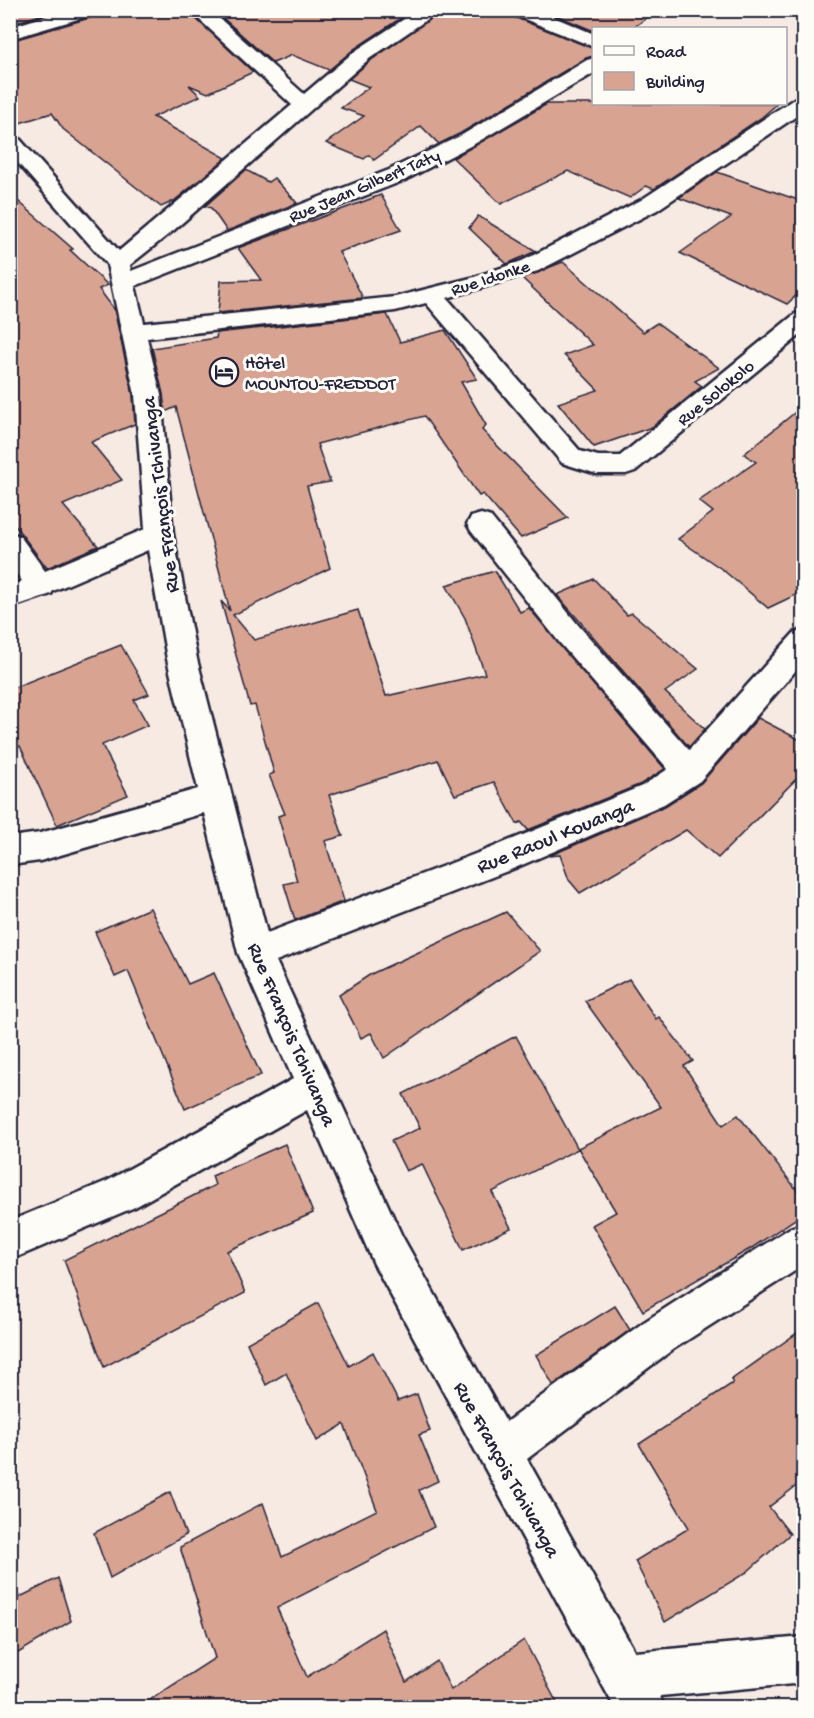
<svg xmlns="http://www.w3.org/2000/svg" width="814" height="1718" viewBox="0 0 814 1718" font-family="'Gochi Hand',sans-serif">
	<rect width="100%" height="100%" fill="#f6eae3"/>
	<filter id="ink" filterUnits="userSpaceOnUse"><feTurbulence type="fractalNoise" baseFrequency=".0167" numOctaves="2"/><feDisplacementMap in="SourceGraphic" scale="12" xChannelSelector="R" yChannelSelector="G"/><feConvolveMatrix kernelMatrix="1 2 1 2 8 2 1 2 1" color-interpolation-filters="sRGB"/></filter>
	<g filter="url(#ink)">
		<g fill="#d9a391" stroke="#22223b" stroke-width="1.5">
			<path d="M10,10H57L10,24Z"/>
			<path d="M99,10H187L253,72L208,93L189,85L200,96L153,117L226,158L174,201L161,207L63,129L52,113L10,126V41L96,16Z"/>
			<path d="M214,10H413L354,49L329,70L292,55L273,63Z"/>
			<path d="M443,10H508L511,16L594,49V56L586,58L461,133L439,144L421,126L374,160L369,155L364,159L326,143L364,116L341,108L369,87L349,79L370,61Z"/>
			<path d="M544,10H657L633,28H594V31Z"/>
			<path d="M547,104H777L762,117L654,189L646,186L630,198L568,171L501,204L453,158Z"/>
			<path d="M246,170L268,182L274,178L297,203L227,231L211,208L205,206Z"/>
			<path d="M717,172L804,202V288L787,304L680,253L731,217L679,198Z"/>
			<path d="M10,194L73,249L70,250L108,285L99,289L114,309L133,395L135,424L91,442L122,480L63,505L98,546L47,568L10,519Z"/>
			<path d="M381,195L401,230L339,252L363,298L218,313L221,281L261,280L238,248Z"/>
			<path d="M478,216L536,251L507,264L469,228Z"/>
			<path d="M563,262L643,332L657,323L719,368L695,381L702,386L652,427L594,447L558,403L598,390L564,355L593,345L522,278Z"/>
			<path d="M387,314L400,342L445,330L477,379L461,382L486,425L482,430L568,518L521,538L483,494L479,496L424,416L317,444L330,482L307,486L330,568L233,615L254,640L358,610L386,696L485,674L465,618L446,585L495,571L520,612L529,608L665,769L641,784L528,830L521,822L517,824L494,782L455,795L438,760L329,795L343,836L325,841L344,901L295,920L284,884L297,881L278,816L285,814L269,775L274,773L255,705L250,706L221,601L230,611L176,407L165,412L163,394L152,348L216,338L217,333Z"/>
			<path d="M804,405V591L768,608L723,570L678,539L713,512L699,501L756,462L744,454Z"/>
			<path d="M594,579L627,615L632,613L698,669L665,692L705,729L689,747L557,595Z"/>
			<path d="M121,645L149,694L134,700L148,725L102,745L128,795L57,825L20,746L10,750V689Z"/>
			<path d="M758,718L804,742V771L718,858L686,830L580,893L569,880L560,855L549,856L665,806L701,783Z"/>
			<path d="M150,908L188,984L214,973L261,1075L185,1109L128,971L115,977L95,932Z"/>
			<path d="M506,912L540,951L384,1058L371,1033L361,1038L339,995L371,974Z"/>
			<path d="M629,979L656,1019L659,1017L693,1061L684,1066L723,1125L738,1115L804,1199V1213L750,1249L643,1311L592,1225L616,1212L578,1148L661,1107L585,1001Z"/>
			<path d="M516,1036L578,1149L492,1192L511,1228L463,1250L422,1164L406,1171L391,1141L420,1128L403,1094Z"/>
			<path d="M285,1144L313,1213L227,1251L245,1293L104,1367L64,1260L215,1185L212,1176Z"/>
			<path d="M318,1303L349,1366L373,1352L398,1401L417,1394L430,1431L419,1435L438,1481L419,1490L434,1527L277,1608L307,1677L383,1629L406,1682L437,1661L451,1690L524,1640L559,1707H139L215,1658L180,1547L263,1503L282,1557L377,1510L344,1424L317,1441L286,1373L266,1385L247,1343Z"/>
			<path d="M615,1306L630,1330L553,1385L536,1355Z"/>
			<path d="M804,1328V1480L769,1507L790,1534L747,1572L665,1622L635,1561L689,1528L639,1444L733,1383L731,1380Z"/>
			<path d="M170,1492L186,1535L110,1578L94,1533Z"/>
			<path d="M58,1578L71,1621L10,1658V1602Z"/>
		</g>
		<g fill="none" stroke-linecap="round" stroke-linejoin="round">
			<g stroke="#22223b" stroke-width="5">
				<g id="minor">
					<path d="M66,10H97L95,14L10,39V27Z"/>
					<path d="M189,10H210L304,94L355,51L418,10H441L369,59L174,230L130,265L131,271L389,170L462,135L587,60L594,58V73L476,143L405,180L135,286L144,323L395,297L471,278L522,261L641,200L797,97L804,95V111L657,210L538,271L447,298L580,451L598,456H620L795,314L804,312V332L635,471L626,474H597L562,463L426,303L395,311L147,338L161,395L173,534L197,659L267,933L491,848L642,786L668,769L559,642L471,531L467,524L471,517L481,514L491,517L579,626L689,750L794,633L804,630V661L700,781L664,804L515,868L276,961L402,1236L506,1422L644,1322L790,1228L804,1223V1265L672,1350L527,1459L635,1652L804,1637V1683L660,1696L664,1708H615L374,1264L307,1110L135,1207L10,1260V1221L107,1181L293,1079L238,953L204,813L40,861L18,864L10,861V833L18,836L40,833L198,789L167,659L148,550L53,591L51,594L10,608V586L22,581L10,565V533L20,536L45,571L145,529L135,395L107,264L10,154V134L17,136L119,251L292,105Z"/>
					<path d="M510,10H537L594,34V47L512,14Z"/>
				</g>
			</g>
			<use href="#minor" fill="#fdfcf7" fill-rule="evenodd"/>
		</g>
	</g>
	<defs>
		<g id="hotel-ring" transform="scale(1.5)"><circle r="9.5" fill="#fdfcf7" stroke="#22223b" stroke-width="1.5"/><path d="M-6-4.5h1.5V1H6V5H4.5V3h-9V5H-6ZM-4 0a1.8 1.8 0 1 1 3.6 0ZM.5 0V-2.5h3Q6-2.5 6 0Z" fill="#22223b"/></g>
	</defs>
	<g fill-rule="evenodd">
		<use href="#hotel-ring" x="224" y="372"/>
	</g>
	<g text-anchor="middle" stroke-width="6" stroke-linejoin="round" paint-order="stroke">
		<g font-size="18" fill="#22223b" stroke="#fdfcf7">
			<text transform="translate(364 185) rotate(-23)" y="6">Rue Jean Gilbert Taty</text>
			<text transform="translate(490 277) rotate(-18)" y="6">Rue Idonke</text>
			<text transform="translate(715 392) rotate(-39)" y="6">Rue Solokolo</text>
		</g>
		<g font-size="18" fill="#22223b" stroke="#fdfcf7" text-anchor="start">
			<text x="245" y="368">Hôtel<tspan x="245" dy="21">MOUNTOU-FREDDOT</tspan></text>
		</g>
		<g font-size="21" fill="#22223b" stroke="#fdfcf7">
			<text transform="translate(159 495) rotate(-97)" y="7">Rue François Tchivanga</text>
			<text transform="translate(555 835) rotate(-22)" y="7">Rue Raoul Kouanga</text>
			<text transform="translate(293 1034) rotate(67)" y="7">Rue François Tchivanga</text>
			<text transform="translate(508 1469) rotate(61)" y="7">Rue François Tchivanga</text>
		</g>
	</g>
	<rect width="814" height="1718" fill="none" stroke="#fdfcf7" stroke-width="36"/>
	<rect x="18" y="18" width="778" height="1682" fill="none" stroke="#22223b" stroke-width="2" filter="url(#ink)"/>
	<rect x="592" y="27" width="195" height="78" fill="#fdfcf7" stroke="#a5a5ac" stroke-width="1.5"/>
	<rect x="604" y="46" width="30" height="9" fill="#fdfcf7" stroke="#a5a5ac" stroke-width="1.5"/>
	<text x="646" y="57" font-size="18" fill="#22223b">Road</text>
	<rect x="604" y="72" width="30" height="18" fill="#d9a391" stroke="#a5a5ac" stroke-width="1.5"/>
	<text x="646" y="87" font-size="18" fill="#22223b">Building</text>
</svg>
